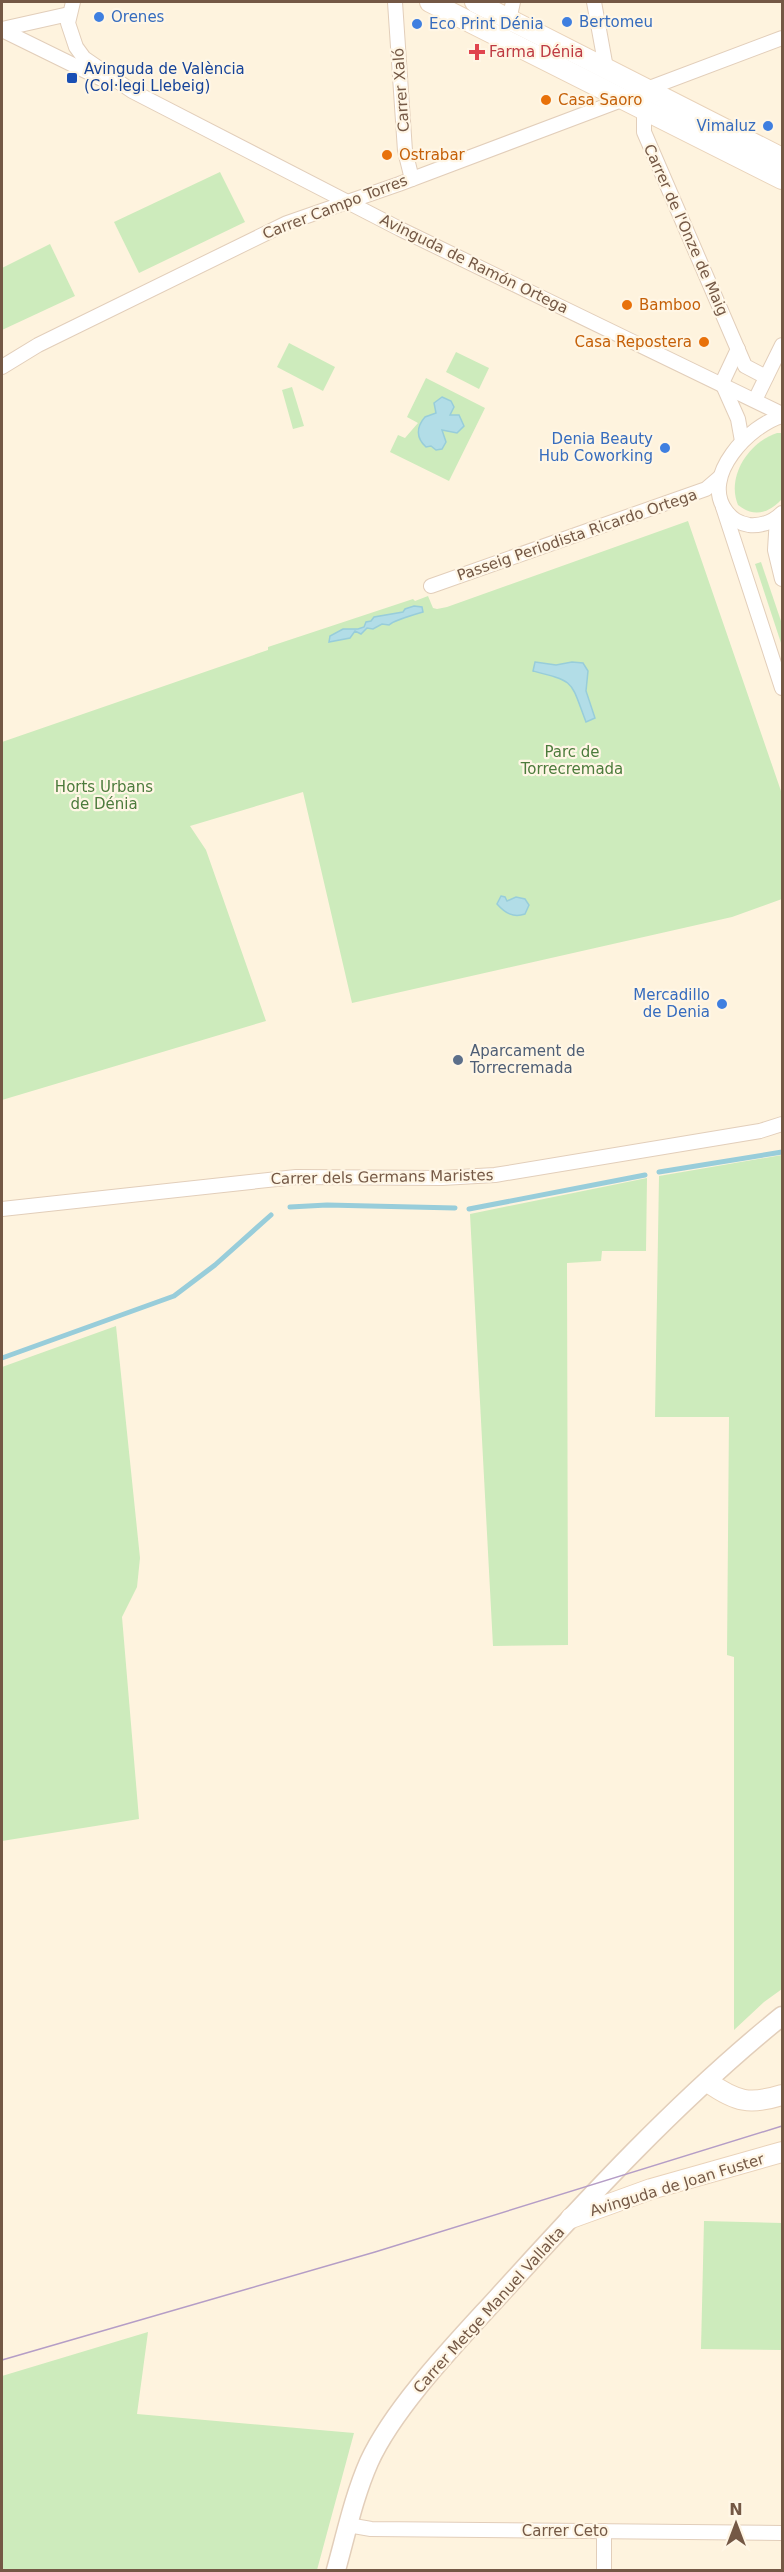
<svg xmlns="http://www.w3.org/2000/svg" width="784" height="2572" viewBox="0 0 784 2572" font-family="'DejaVu Sans',sans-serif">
	<rect width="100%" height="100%" fill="#fef3de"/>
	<g fill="#cdebbc">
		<path d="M220,172L245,222L139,273L114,222Z"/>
		<path d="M50,244L75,296L2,330V268Z"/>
		<path d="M289,343L335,367L323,391L277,367Z"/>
		<path d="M456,352L489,368L479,389L446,372Z"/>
		<path d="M426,378L485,408L449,481L390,452L398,435L405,438L418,423L407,417Z"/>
		<path d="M292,387L304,426L293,429L282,390Z"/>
		<path d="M777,433H782V499C769,513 754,518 738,505C726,476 749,442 777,433Z"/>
		<path d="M688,521L782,794V899L732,917L352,1003L303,792L190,826L206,850L266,1021L2,1100V742L268,650V647L413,599L415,601L428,596L433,608L437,609L447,607Z"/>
		<path d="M761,562L782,624V646L755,564Z"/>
		<path d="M782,1155V1989L764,2002L734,2030V1657L727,1655L729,1417H655L659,1176Z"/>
		<path d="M647,1178L646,1251H602L601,1261L567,1263L568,1645L493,1646L470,1214Z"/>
		<path d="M116,1326L140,1558L137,1587L122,1617L139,1819L2,1841V1367Z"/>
		<path d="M704,2221L782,2223V2350L701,2349Z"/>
		<path d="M148,2332L137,2414L354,2433L317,2570H2V2376Z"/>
	</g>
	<g fill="#b2dde7" stroke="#98cdda" stroke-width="1.5">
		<path d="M442,397L451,401L454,407L450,415H459L464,426L457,433L442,430L446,442L442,449L436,450L431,446L426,447C416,438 416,427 425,417L436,413L434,403Z"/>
		<path d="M414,606L422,607L423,612C416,614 393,621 389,625L382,624L373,629L367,628L361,634L355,631L350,638L329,642L330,636L343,629H358L364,627L366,622L371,621L374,617L403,612L405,609Z"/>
		<path d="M535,662L556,665L572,662L583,663L588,671L586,691L595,718L586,722C570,680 576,682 533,671Z"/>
		<path d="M501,896L505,897L507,901L516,897L525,899L529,905L525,914C513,918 505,913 497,904Z"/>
	</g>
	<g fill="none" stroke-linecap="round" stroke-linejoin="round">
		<g stroke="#98cdda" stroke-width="5">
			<path d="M659,1172L782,1152"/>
			<path d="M290,1207L327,1205L455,1208"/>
			<path d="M469,1209L645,1175"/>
			<path d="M2,1358L174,1296L215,1265L271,1215"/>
		</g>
		<g stroke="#e2ceba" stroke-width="16">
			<g id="minor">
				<path d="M73,2L68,23L76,47L84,58L132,91L400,229L782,414"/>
				<path d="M395,2L405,151L412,179"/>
				<path d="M594,2L606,68"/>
				<path d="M509,20L513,2"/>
				<path d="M2,29L69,14"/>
				<path d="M2,30L110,83"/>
				<path d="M644,90L782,38"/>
				<path d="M644,108V132L745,366L766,377"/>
				<path d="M2,367L38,345L287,223L399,184L627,98"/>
				<path d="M722,383L738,419L742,441"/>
				<path d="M722,383L738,349"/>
				<path d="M755,400L782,345"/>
				<path d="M782,416C750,425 700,476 726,511C732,519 738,523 749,525C762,526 773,522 782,513"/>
				<path d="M723,507L782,688"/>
				<path d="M777,518L775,550L782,579"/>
				<path d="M431,586L706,489L720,477"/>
				<path d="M2,1209L296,1177L442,1178L495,1175L760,1131L782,1124"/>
				<path d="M348,2525L371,2529L782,2533"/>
				<path d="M604,2531V2570"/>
			</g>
		</g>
		<g stroke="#e2ceba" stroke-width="21">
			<path id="tertiary" d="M336,2570C346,2534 354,2496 369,2462C394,2407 457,2342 498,2297C587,2199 678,2100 782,2016"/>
		</g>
		<g stroke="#e9d2b9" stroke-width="22">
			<g id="secondary">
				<path d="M430,2L782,179"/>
				<path d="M475,2L782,158"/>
				<path d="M708,2082C736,2102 750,2105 782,2095"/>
				<path d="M571,2218L651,2189L782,2152"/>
			</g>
		</g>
		<use href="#minor" stroke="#fff" stroke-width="14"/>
		<use href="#tertiary" stroke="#fff" stroke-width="18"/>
		<use href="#secondary" stroke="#fff" stroke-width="20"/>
		<path stroke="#b59dc6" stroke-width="1.5" d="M2,2360L375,2252L782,2126"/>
	</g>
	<g fill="#3f7fe0" stroke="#fff6e5" stroke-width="2">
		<circle cx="99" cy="17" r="6"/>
		<circle cx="567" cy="22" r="6"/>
		<circle cx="417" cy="24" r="6"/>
		<circle cx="768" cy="126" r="6"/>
		<circle cx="665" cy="448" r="6"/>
		<circle cx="722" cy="1004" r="6"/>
	</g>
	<path fill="#e0444e" stroke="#fff6e5" stroke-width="2" d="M474 43h6v6h6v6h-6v6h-6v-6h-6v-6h6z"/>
	<rect fill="#1a4fb4" stroke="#fff6e5" stroke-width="2" x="66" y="72" width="12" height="12" rx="3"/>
	<g fill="#e8710a" stroke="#fff6e5" stroke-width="2">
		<circle cx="546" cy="100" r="6"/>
		<circle cx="387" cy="155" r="6"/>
		<circle cx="627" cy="305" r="6"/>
		<circle cx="704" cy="342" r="6"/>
	</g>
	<circle fill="#5c6f8a" stroke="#fff6e5" stroke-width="2" cx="458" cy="1060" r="6"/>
	<g text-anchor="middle" stroke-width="4.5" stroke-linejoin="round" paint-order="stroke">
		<g font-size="15" fill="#366cbe" stroke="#fff6e5" text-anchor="start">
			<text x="111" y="22">Orenes</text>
			<text x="579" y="27">Bertomeu</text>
			<text x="429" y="29">Eco Print Dénia</text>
			<text x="756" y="131" text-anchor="end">Vimaluz</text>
			<text x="653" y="444" text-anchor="end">Denia Beauty<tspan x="653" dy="17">Hub Coworking</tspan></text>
			<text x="710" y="1000" text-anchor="end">Mercadillo<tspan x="710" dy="17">de Denia</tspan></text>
		</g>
		<g font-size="15" fill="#be3a42" stroke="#fff6e5" text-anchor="start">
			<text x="489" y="57">Farma Dénia</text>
		</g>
		<g font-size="15" fill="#164399" stroke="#fff6e5" text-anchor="start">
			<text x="84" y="74">Avinguda de València<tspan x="84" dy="17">(Col·legi Llebeig)</tspan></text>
		</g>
		<g font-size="15" fill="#745845" stroke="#fff6e5">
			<text transform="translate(401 90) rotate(-94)" y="5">Carrer Xaló</text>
			<text transform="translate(335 207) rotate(-21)" y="5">Carrer Campo Torres</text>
			<text transform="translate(686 230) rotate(66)" y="5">Carrer de l'Onze de Maig</text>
			<text transform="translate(474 264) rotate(26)" y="5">Avinguda de Ramón Ortega</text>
			<text transform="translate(577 535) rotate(-19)" y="5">Passeig Periodista Ricardo Ortega</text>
			<text transform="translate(382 1177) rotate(-1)" y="5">Carrer dels Germans Maristes</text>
			<text transform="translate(677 2185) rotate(-17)" y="5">Avinguda de Joan Fuster</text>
			<text transform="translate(489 2310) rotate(-48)" y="5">Carrer Metge Manuel Vallalta</text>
			<text x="565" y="2536">Carrer Ceto</text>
		</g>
		<g font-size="15" fill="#c56008" stroke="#fff6e5" text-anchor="start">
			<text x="558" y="105">Casa Saoro</text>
			<text x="399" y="160">Ostrabar</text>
			<text x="639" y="310">Bamboo</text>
			<text x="692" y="347" text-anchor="end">Casa Repostera</text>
		</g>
		<g font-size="15" fill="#4c7b3c" stroke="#fff6e5">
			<text x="572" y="757">Parc de<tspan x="572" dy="17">Torrecremada</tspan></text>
			<text x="104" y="792">Horts Urbans<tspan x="104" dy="17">de Dénia</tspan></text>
		</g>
		<g font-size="15" fill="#4e5e75" stroke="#fff6e5" text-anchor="start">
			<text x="470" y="1056">Aparcament de<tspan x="470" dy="17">Torrecremada</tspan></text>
		</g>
	</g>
	<rect width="784" height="2572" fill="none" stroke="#745845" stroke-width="6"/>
	<g transform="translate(736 2524)" stroke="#fff6e5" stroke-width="4.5" paint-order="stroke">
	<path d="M0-4.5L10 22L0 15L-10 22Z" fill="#745845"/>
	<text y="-9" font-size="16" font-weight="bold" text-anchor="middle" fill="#745845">N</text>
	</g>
</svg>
